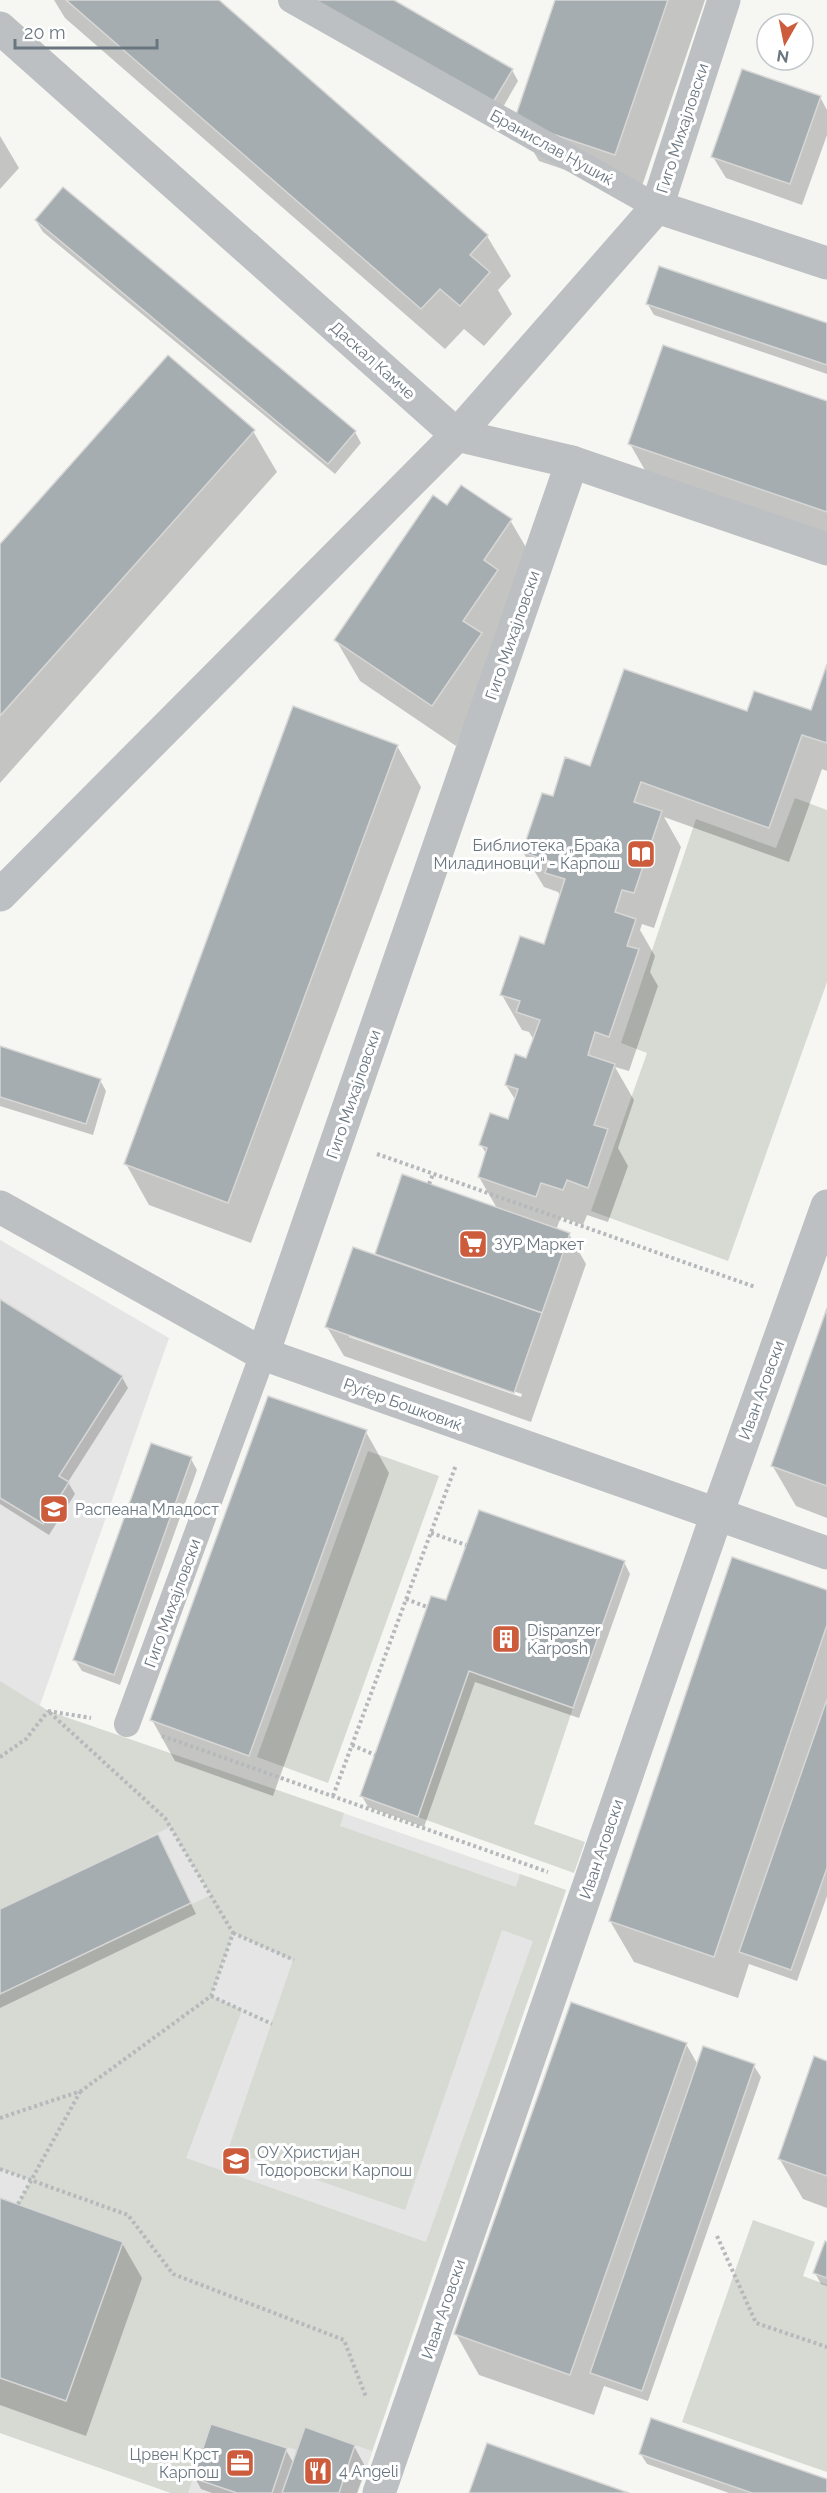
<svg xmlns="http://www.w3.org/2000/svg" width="827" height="2493" viewBox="0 0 827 2493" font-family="Raleway,sans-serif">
	<rect width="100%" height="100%" fill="#f6f6f3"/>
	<path fill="#e4e5e4" d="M0,1240L169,1338L40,1705L48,1711L566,1890L358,2493H171L0,2433Z"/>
	<g fill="#d6dad3" fill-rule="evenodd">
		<path d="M795,798L827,810V982L728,1261L591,1211L647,1053L621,1043L696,819L776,848Z"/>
		<path d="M368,1451L439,1476L328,1783L257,1757Z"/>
		<path d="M469,1671L573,1708L534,1824L585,1842L574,1873L418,1817Z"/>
		<path d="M0,1681L48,1711L344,1813L340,1826L516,1887L520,1874L566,1890L372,2451L305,2427L297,2450L211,2424L188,2493H171L0,2433V2378L66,2401L123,2242L18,2204L31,2180L0,2169V1995L211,1895L170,1827L0,1909ZM502,1930L533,1941L426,2242L186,2158L242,2010L211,1996L233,1933L293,1960L228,2150L405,2210Z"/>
		<path d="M753,2220L815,2242L803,2276L827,2285V2472L682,2422Z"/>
	</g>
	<g fill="#0003" fill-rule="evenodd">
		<path d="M54,0H217L487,236L511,276L498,290L512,314L484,346L464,329L445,349L65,18Z"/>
		<path d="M391,0L512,70L518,81L499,114Z"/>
		<path d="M556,0H705L639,195L539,161L515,120Z"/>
		<path d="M820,97L827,110V135L802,205L726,178L713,157Z"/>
		<path d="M0,136L19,168L0,189Z"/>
		<path d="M36,221L355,432L361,443L335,474L43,232Z"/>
		<path d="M647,303L827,324V374L654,315Z"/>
		<path d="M827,403V540L650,479L630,444Z"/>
		<path d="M253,431L277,472L0,783V547Z"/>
		<path d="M448,507L510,520L534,561L456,746L360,681L336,640Z"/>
		<path d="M827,668V771L822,769L789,862L664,817L681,847L654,928L642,924L640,930L655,956L650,972L658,986L629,1071L615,1067L634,1100L618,1148L628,1166L608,1222L587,1215L583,1225L561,1217L556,1230L569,1234L586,1264L531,1422L344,1356L327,1327L376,1256L403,1176L498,1210L479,1177L487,1155L481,1145L509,1121L516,1101L506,1085L527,1059L534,1040L529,1032L522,1030L502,995L545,946L561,897L558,892L544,887L523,852L554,798L591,768L748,713L812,712ZM349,1334L522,1394L521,1397L349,1337Z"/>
		<path d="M397,746L421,787L251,1243L149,1205L126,1164Z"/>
		<path d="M0,1048L100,1080L106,1091L93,1135L0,1106Z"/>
		<path d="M0,1300L122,1377L128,1388L68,1482L75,1494L49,1535L0,1504Z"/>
		<path d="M827,1312V1518L796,1506L772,1465Z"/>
		<path d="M366,1432L389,1473L273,1796L175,1761L152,1720Z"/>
		<path d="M191,1459L197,1470L120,1685L82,1671L75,1660Z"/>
		<path d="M624,1562L630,1574L579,1718L475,1682L424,1827L368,1807L362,1796L447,1602Z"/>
		<path d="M827,1591V1896L797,1981L749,1964L738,1998L634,1962L610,1921Z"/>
		<path d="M164,1847L196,1914L0,2008V1911Z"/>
		<path d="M686,2044L698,2065L754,2066L761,2077L648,2401L604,2386L594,2415L479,2375L456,2334Z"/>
		<path d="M827,2062V2208L803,2199L779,2158Z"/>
		<path d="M0,2200L122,2243L142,2278L86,2436L0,2405Z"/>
		<path d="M827,2244V2286L821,2284L815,2273Z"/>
		<path d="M354,2446L366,2468L357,2493H212L201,2489L195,2478L286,2450L294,2464Z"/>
		<path d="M640,2453L827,2480V2493H729L647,2464Z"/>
	</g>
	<g fill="#a6adb1" stroke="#d7d7d6" stroke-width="1.5">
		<path d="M66,0H219L488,235L470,255L490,272L460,306L440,289L421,309Z"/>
		<path d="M314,0H394L513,69L492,104Z"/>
		<path d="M555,0H668L615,155L514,121Z"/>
		<path d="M742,69L821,96L790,184L711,157Z"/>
		<path d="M63,187L356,431L328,464L35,220Z"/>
		<path d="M659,266L827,323V365L646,304Z"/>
		<path d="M663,345L827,401V512L628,444Z"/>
		<path d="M168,355L255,430L0,716V544Z"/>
		<path d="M461,485L512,519L484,560L498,570L463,621L482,633L432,706L334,640L433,495L447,505Z"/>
		<path d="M827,664V743L802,735L769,828L641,782L634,802L662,811L634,893L622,890L615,912L636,919L627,946L639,949L609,1037L595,1032L588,1055L615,1064L594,1125L608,1129L588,1188L567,1180L563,1190L541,1183L536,1197L478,1177L487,1148L479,1145L490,1113L508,1119L518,1089L505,1085L515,1054L526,1058L540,1020L516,1012L520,1001L500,995L520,936L544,944L565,879L545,873L549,861L522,852L542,793L553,796L565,757L590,766L624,669L747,711L754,691L811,710Z"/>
		<path d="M293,706L398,745L228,1203L124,1164Z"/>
		<path d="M0,1046L101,1079L86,1124L0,1097Z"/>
		<path d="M402,1174L570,1233L542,1313L375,1254Z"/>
		<path d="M353,1247L542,1313L514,1393L325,1327Z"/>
		<path d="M0,1299L123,1376L59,1476L69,1482L43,1524L0,1498Z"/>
		<path d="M827,1308V1486L771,1466Z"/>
		<path d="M268,1396L367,1430L249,1756L150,1720Z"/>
		<path d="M151,1443L192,1457L114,1675L73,1660Z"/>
		<path d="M479,1510L625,1561L573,1708L469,1671L418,1817L360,1796L431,1596L446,1600Z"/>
		<path d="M732,1557L827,1590V1625L714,1957L609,1921Z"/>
		<path d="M827,1699V1868L791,1970L739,1952Z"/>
		<path d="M158,1834L191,1903L0,1994V1909Z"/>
		<path d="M571,2002L687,2043L570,2375L454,2334Z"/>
		<path d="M703,2046L755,2064L642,2391L590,2373Z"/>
		<path d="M814,2056L827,2061V2176L778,2159Z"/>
		<path d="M0,2198L123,2242L66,2401L0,2378Z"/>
		<path d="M825,2241L827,2242V2278L813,2273Z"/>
		<path d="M651,2418L827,2479V2493H752L639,2454Z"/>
		<path d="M211,2424L287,2448L272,2493H237L193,2478Z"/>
		<path d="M305,2427L355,2445L339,2493H282Z"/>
		<path d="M487,2443L629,2493H469Z"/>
	</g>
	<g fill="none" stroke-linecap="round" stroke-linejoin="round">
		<g stroke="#b6b9bb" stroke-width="4" stroke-dasharray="3 3" stroke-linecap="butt">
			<path d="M377,1154L755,1287"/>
			<path d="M429,1184L433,1174"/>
			<path d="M431,1533L466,1545"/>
			<path d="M406,1599L427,1607"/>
			<path d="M48,1711L91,1718"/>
			<path d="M162,1736L548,1872"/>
			<path d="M352,1745L375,1755"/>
			<path d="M0,1757L26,1739L48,1711"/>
			<path d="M333,1796L456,1465"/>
			<path d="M233,1933L294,1960"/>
			<path d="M211,1996L272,2024"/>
			<path d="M0,2118L81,2091L211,1996L233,1933L165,1818L48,1711"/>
			<path d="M0,2169L128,2215L173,2274L344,2340L366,2397"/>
			<path d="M18,2204L80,2092"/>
			<path d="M717,2236L756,2323L827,2347"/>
		</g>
		<g stroke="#bcc0c2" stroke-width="26">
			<path d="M291,0L657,207"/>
			<path d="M127,1724L263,1354"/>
		</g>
		<g stroke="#bcc0c2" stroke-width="33">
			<path d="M0,28L457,435L572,462L827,549"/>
			<path d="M657,207L827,263"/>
			<path d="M0,895L457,435L657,207L724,0"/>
			<path d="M0,1207L263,1354L827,1553"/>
			<path d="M263,1354L572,462"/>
			<path d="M379,2493L717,1514L827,1206"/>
		</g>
	</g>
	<defs>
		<g id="library-square" transform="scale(1.5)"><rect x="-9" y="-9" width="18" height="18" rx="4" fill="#cd5c3c" stroke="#fff"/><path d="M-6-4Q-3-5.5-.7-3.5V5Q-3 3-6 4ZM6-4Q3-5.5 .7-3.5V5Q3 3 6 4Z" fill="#fff"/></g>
		<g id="supermarket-square" transform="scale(1.5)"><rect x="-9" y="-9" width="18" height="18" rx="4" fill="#cd5c3c" stroke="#fff"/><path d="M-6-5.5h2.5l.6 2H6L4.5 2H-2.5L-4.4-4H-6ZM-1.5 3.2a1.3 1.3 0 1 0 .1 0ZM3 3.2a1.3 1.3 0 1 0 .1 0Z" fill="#fff"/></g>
		<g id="school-square" transform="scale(1.5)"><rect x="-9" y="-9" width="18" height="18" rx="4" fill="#cd5c3c" stroke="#fff"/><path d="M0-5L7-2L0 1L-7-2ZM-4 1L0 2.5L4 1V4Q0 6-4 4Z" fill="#fff"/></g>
		<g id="building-square" transform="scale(1.5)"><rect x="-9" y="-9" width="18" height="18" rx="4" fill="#cd5c3c" stroke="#fff"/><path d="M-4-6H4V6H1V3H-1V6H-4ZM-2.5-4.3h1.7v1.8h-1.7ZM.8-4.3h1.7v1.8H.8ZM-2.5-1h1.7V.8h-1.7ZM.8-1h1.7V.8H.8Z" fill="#fff"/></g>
		<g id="office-square" transform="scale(1.5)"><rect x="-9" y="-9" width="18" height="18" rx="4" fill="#cd5c3c" stroke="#fff"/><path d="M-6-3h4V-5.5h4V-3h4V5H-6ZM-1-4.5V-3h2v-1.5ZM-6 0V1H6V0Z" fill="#fff"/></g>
		<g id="restaurant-square" transform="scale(1.5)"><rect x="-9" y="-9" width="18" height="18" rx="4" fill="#cd5c3c" stroke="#fff"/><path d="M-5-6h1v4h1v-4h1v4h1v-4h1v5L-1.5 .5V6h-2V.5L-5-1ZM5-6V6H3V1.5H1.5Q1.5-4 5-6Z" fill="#fff"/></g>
	</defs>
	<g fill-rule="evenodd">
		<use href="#library-square" x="641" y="854"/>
		<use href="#supermarket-square" x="473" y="1244"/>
		<use href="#school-square" x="54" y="1509"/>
		<use href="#building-square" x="506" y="1639"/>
		<use href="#school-square" x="236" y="2161"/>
		<use href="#office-square" x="240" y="2463"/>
		<use href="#restaurant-square" x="318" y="2471"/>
	</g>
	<g text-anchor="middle" stroke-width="6" stroke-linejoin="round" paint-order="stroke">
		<g font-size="16" fill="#697680" stroke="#fff">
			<text transform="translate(682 128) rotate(-72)" y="6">Гиго Михајловски</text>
			<text transform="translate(552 147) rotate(29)" y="6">Бранислав Нушиќ</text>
			<text transform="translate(373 360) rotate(42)" y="6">Даскал Камче</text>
			<text transform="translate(512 635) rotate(-71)" y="6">Гиго Михајловски</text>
			<text transform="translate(353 1094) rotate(-71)" y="6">Гиго Михајловски</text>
			<text transform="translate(761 1390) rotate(-70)" y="6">Иван Аговски</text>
			<text transform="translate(403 1404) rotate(20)" y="6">Руѓер Бошковиќ</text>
			<text transform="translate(172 1603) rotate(-70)" y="6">Гиго Михајловски</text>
			<text transform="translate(601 1849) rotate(-71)" y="6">Иван Аговски</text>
			<text transform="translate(443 2309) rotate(-71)" y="6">Иван Аговски</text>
		</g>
		<g font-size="16" fill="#697680" stroke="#fff" text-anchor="start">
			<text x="620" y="851" text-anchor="end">Библиотека „Браќа<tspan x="620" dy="18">Миладиновци“ - Карпош</tspan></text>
			<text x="494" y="1250">ЗУР Маркет</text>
			<text x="75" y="1515">Распеана Младост</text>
			<text x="527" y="1636">Dispanzer<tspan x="527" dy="18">Karposh</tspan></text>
			<text x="257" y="2158">ОУ Христијан<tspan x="257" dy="18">Тодоровски Карпош</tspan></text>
			<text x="219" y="2460" text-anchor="end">Црвен Крст<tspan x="219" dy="18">Карпош</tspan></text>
			<text x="339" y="2477">4 Angeli</text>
		</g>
	</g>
	<g transform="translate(785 42) rotate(189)"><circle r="28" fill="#ffffff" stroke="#c3c8cc" stroke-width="1.5"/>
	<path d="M0-4.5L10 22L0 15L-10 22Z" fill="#cd5c3c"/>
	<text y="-9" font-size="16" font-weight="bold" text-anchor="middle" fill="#697680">N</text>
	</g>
	<path d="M15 39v9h142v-9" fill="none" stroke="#697680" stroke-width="3"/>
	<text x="24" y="39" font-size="18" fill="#697680" stroke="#ffffff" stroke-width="4.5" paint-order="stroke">20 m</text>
</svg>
